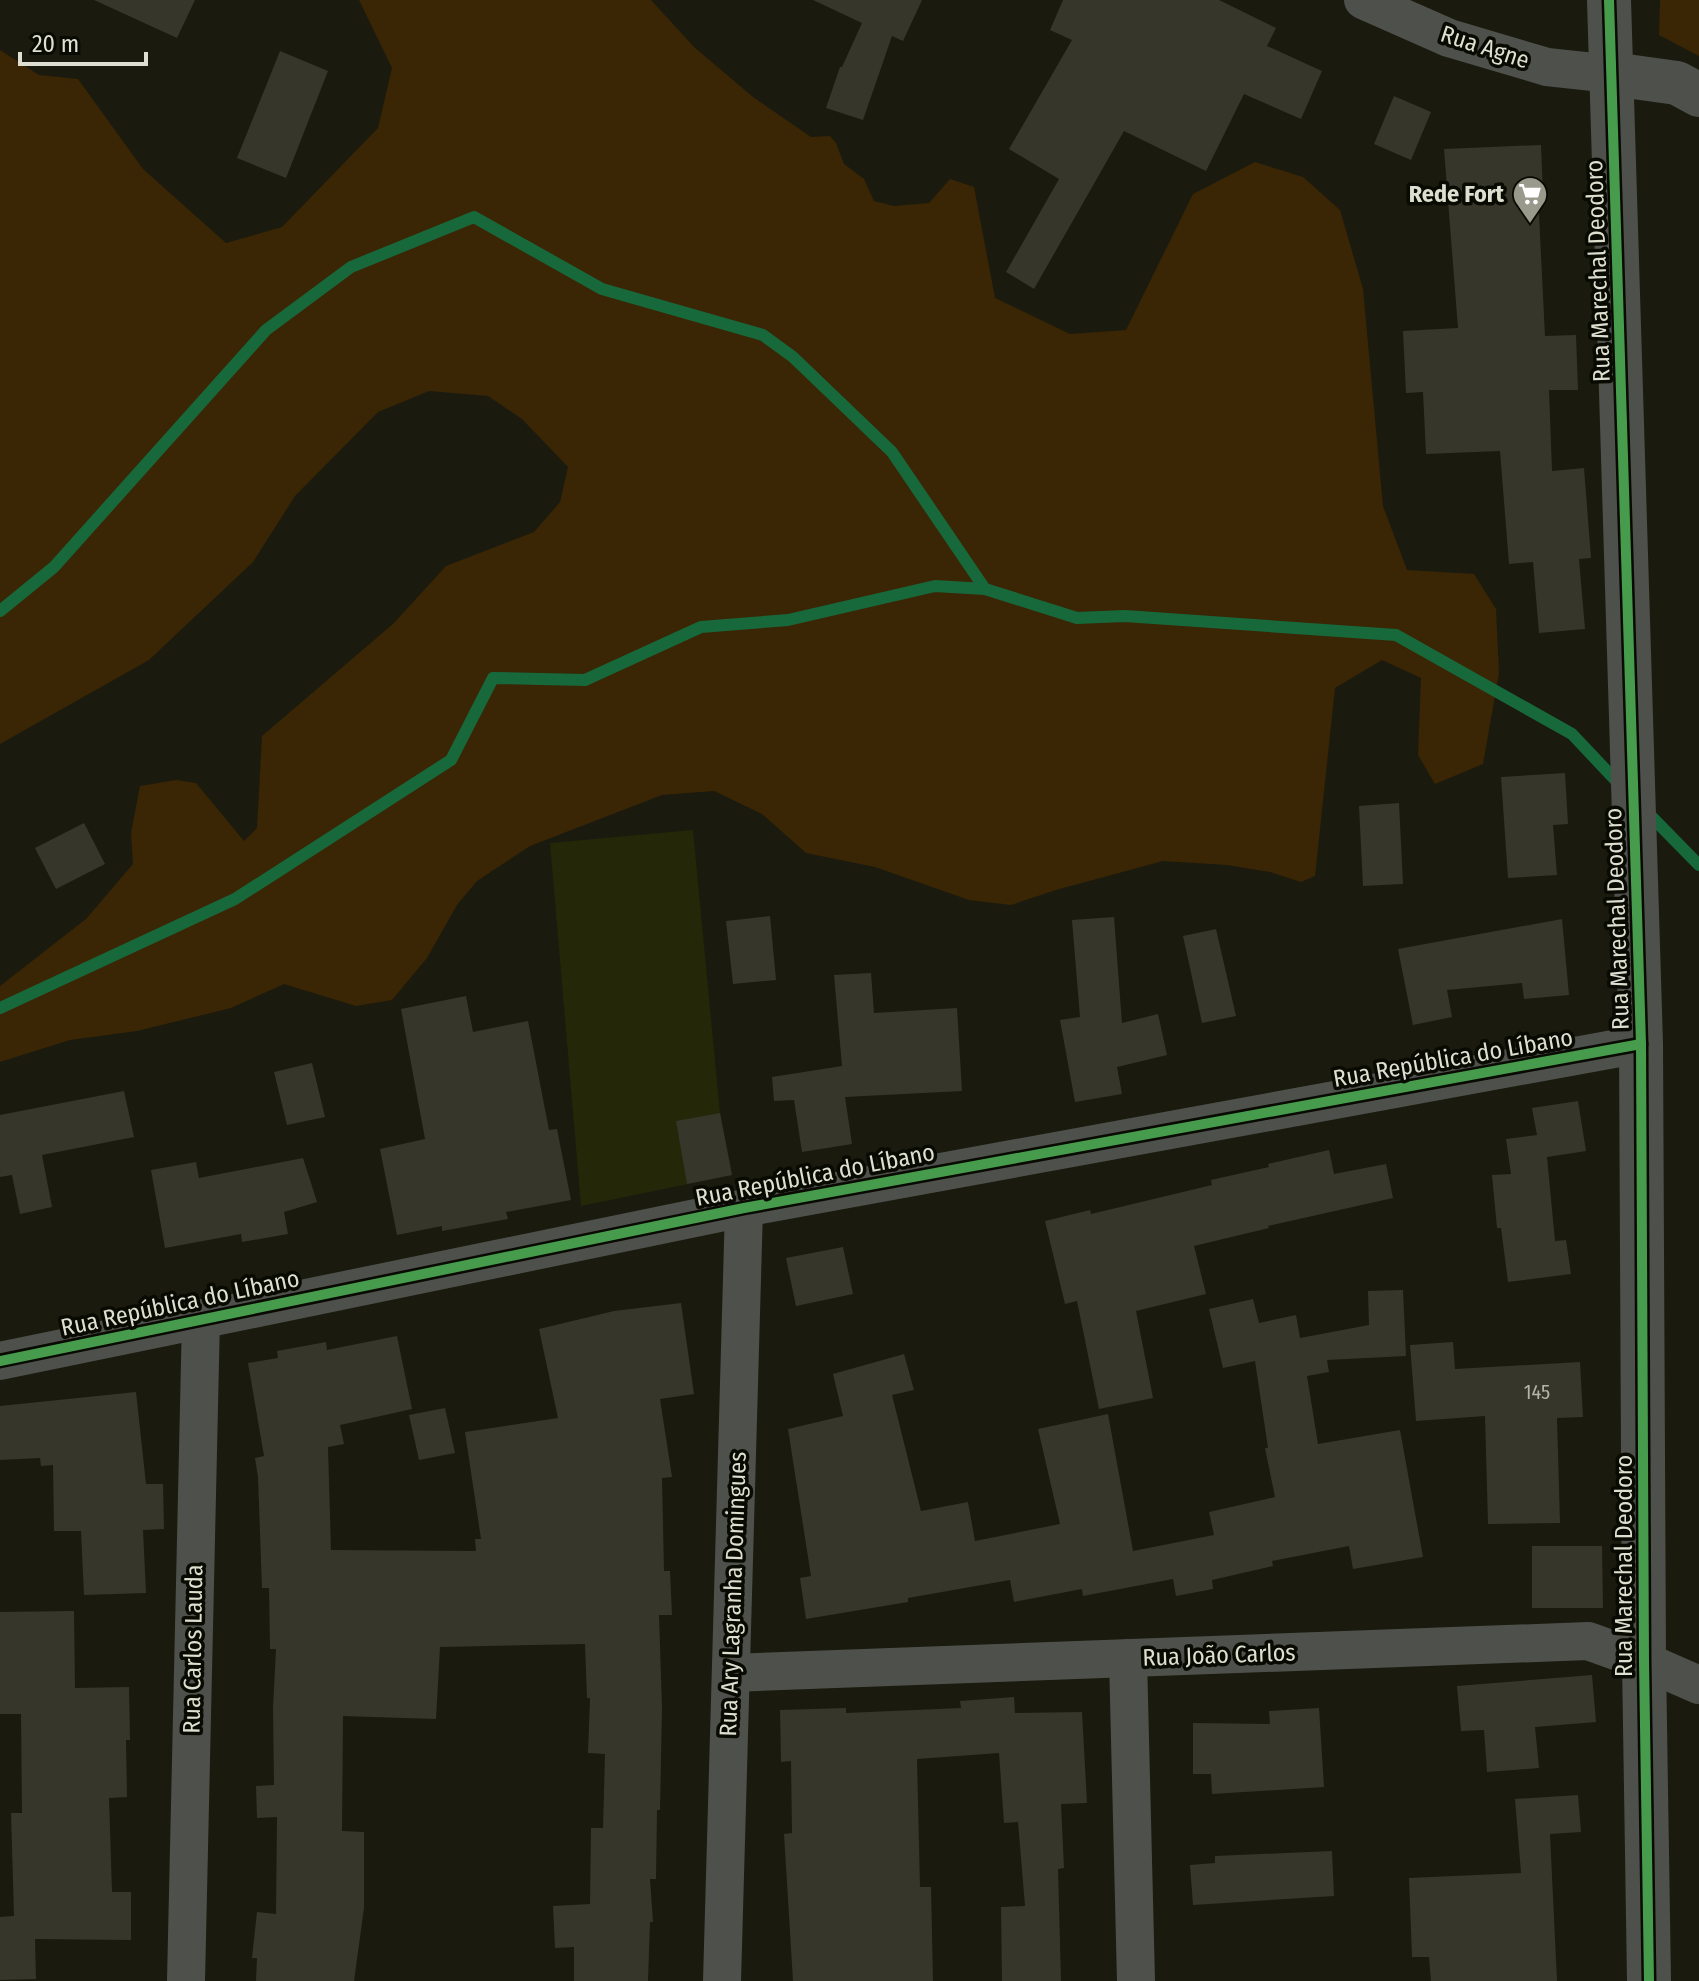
<svg xmlns="http://www.w3.org/2000/svg" width="1699" height="1981" viewBox="0 0 1699 1981" font-family="'Fira Sans Condensed',sans-serif">
	<rect width="100%" height="100%" fill="#1a1b0e"/>
	<path fill="#242708" d="M693,830L720,1113L732,1175L581,1206L550,843Z"/>
	<g fill="#3a2505">
		<path d="M359,0H651L694,47L753,97L811,137L830,136L836,143L844,164L864,179L874,201L894,206L929,203L950,179L974,187L995,298L1070,334L1126,330L1193,194L1255,162L1303,177L1340,210L1363,289L1383,506L1407,570L1474,574L1496,609L1499,673L1483,764L1435,784L1418,755L1421,678L1382,660L1335,688L1315,876L1301,882L1270,872L1227,865L1163,861L1056,890L1011,905L969,900L875,867L806,853L762,814L714,791L662,795L530,846L477,881L457,905L427,958L392,1000L356,1006L284,984L231,1008L137,1031L70,1040L0,1062V986L86,919L133,864L131,833L140,786L176,780L196,783L244,841L257,828L262,736L394,623L446,566L534,532L560,502L568,467L522,419L488,396L429,391L378,412L295,496L253,562L149,660L0,744V50L39,75L78,79L143,169L226,243L282,227L378,128L392,68Z"/>
		<path d="M1660,0H1699V56L1659,35Z"/>
	</g>
	<g fill="none" stroke-linecap="round" stroke-linejoin="round">
		<g stroke="#17693c" stroke-width="12">
			<path d="M0,611L54,567L266,330L351,267L474,217L602,289L763,335L793,357L892,452L985,589"/>
			<path d="M1645,810L1699,865"/>
			<path d="M0,1008L235,899L451,760L493,678L585,680L701,627L788,620L935,586L985,589L1077,618L1125,616L1396,635L1572,734L1621,786"/>
		</g>
	</g>
	<g fill="#36362a">
		<path d="M94,0H195L177,38Z"/>
		<path d="M813,0H922L903,41L892,36L863,120L826,108L840,67H842L862,23Z"/>
		<path d="M1063,0H1219L1276,28L1267,46L1322,71L1301,119L1244,94L1206,171L1124,131L1034,289L1006,272L1059,179L1009,149L1072,40L1050,30Z"/>
		<path d="M280,51L328,71L286,178L237,158Z"/>
		<path d="M1394,96L1431,112L1411,160L1374,144Z"/>
		<path d="M1541,145L1543,194H1538L1545,336L1576,335L1578,390H1549L1552,471L1584,468L1591,558L1579,559L1585,629L1539,633L1533,562L1509,564L1500,451L1426,454L1423,392L1406,393L1403,331L1458,328L1444,149Z"/>
		<path d="M1565,773L1568,824L1553,825L1557,875L1508,878L1501,777Z"/>
		<path d="M1399,803L1403,884L1363,886L1359,806Z"/>
		<path d="M84,823L105,864L56,889L35,848Z"/>
		<path d="M770,916L776,980L733,984L726,921Z"/>
		<path d="M1114,917L1122,1023L1158,1014L1167,1055L1117,1067L1122,1094L1075,1102L1060,1020L1080,1017L1072,920Z"/>
		<path d="M1562,919L1569,995L1524,999L1522,983L1447,990L1452,1017L1413,1025L1398,949Z"/>
		<path d="M1216,929L1236,1016L1202,1023L1183,936Z"/>
		<path d="M871,973L874,1013L957,1008L962,1091L845,1097L852,1144L802,1152L794,1100L774,1101L772,1077L842,1066L834,975Z"/>
		<path d="M466,996L473,1032L528,1021L549,1130L557,1129L571,1200L506,1212L508,1219L442,1231V1226L397,1235L380,1149L425,1139L401,1009Z"/>
		<path d="M312,1063L325,1117L287,1125L274,1072Z"/>
		<path d="M124,1091L134,1137L42,1155L52,1207L20,1214L12,1175L0,1177V1115Z"/>
		<path d="M1578,1101L1586,1151L1547,1157L1555,1241L1566,1240L1571,1274L1508,1282L1501,1228H1497L1492,1175L1511,1174L1506,1139L1537,1135L1532,1108Z"/>
		<path d="M720,1113L732,1175L687,1184L676,1121Z"/>
		<path d="M1329,1150L1334,1174L1386,1164L1393,1198L1268,1226L1269,1228L1194,1246L1206,1294L1136,1311L1153,1398L1099,1409L1077,1301L1065,1304L1045,1221L1090,1210L1091,1214L1212,1185L1211,1180L1269,1167L1268,1164Z"/>
		<path d="M303,1158L317,1202L284,1212L288,1234L242,1242L241,1234L165,1248L151,1170L196,1162L199,1178Z"/>
		<path d="M843,1247L853,1294L796,1306L786,1258Z"/>
		<path d="M1403,1290L1406,1356L1327,1360L1329,1372L1307,1376L1318,1444L1400,1430L1423,1557L1353,1569L1349,1546L1272,1561L1273,1566L1212,1580L1213,1589L1176,1596L1173,1579L1083,1596L1082,1589L1014,1602L1010,1580L908,1598V1602L806,1619L800,1578L811,1576L788,1429L843,1416L833,1374L904,1354L914,1390L892,1395L921,1511L968,1502L975,1541L1060,1524L1038,1429L1108,1414L1133,1551L1214,1535L1209,1512L1275,1497L1265,1448H1268L1255,1361L1223,1368L1209,1309L1253,1299L1259,1323L1296,1315L1300,1338L1369,1325L1368,1291Z"/>
		<path d="M681,1303L694,1394L660,1399L672,1477L662,1478L664,1571H670L672,1615H659L662,1708L660,1810H657L656,1879H650L653,1922H650L648,1981H574V1947L555,1948L553,1906L590,1904L591,1828H603L605,1754L588,1753L590,1698H587L585,1644L440,1647L436,1719L343,1716L342,1831L364,1832V1908L354,1981H256L257,1958H252L257,1912L276,1914L277,1817L257,1818L256,1786L274,1785L273,1708L276,1649H270L269,1588H262L258,1477L255,1458L264,1456L248,1363L278,1358L277,1351L326,1342L327,1350L397,1336L412,1409L340,1425L344,1444L328,1447L331,1550L476,1551L475,1539H481L465,1432L558,1418L539,1329L614,1311Z"/>
		<path d="M1453,1342L1455,1369L1580,1362L1583,1417L1557,1418L1560,1523L1488,1524L1485,1416L1416,1421L1410,1345Z"/>
		<path d="M136,1392L146,1484H163L164,1529L143,1530L146,1593L84,1595L81,1531H54L53,1465L41,1466L40,1458L0,1460V1406Z"/>
		<path d="M445,1408L455,1453L419,1460L409,1415Z"/>
		<path d="M1532,1546H1602L1603,1608H1532Z"/>
		<path d="M74,1611L75,1688L129,1687L130,1740H126L127,1797L109,1798L112,1892H131V1940L35,1939L36,1979L0,1980V1917L14,1916L11,1813H22L21,1714H0V1612Z"/>
		<path d="M1592,1675L1596,1722L1535,1727L1539,1768L1487,1772L1484,1730L1461,1731L1457,1686Z"/>
		<path d="M1014,1697L1015,1713L1082,1712L1087,1803L1061,1804L1064,1868L1058,1869L1061,1981H1002L1001,1907L1025,1906L1018,1822L1004,1823L999,1753L917,1759L920,1887H931L933,1981H793L784,1834L792,1833L791,1761L781,1762L780,1710L846,1708V1713L961,1708L960,1701Z"/>
		<path d="M1319,1708L1324,1787L1212,1794L1211,1774H1193V1723L1270,1724L1269,1711Z"/>
		<path d="M1578,1795L1581,1832L1550,1834L1557,1981H1431L1429,1957H1412L1409,1878L1521,1873L1515,1799Z"/>
		<path d="M1332,1851L1334,1896L1193,1905L1190,1865L1215,1863V1856Z"/>
	</g>
	<g fill="none" stroke-linecap="round" stroke-linejoin="round">
		<g stroke="#4e514b" stroke-width="38">
			<path d="M1363,0L1449,38L1547,67L1612,74"/>
			<path d="M0,1361L744,1208L1641,1044"/>
			<path d="M1128,1658L1136,1981"/>
			<path d="M731,1673L1588,1641L1644,1661L1699,1685"/>
			<path d="M186,1981L201,1318"/>
			<path d="M722,1981L744,1208"/>
		</g>
		<g stroke="#4e514b" stroke-width="44">
			<path d="M1609,0L1641,1044L1644,1661L1649,1981"/>
			<path d="M1612,74L1677,83L1699,95"/>
		</g>
		<g stroke="#090a02" stroke-width="15">
			<g id="cycleway">
				<path d="M1609,0L1641,1044L1644,1661L1649,1981"/>
				<path d="M0,1361L744,1208L1641,1044"/>
			</g>
		</g>
		<use href="#cycleway" stroke="#469c4c" stroke-width="10"/>
	</g>
	<defs>
		<g id="supermarket-pin" transform="scale(1.8)"><path d="M0 17L-7.5 6A9.5 9.5 0 1 1 7.5 6Z" fill="#999a8c" stroke="#090a02"/><path d="M-6-5.5h2.5l.6 2H6L4.5 2H-2.5L-4.4-4H-6ZM-1.5 3.2a1.3 1.3 0 1 0 .1 0ZM3 3.2a1.3 1.3 0 1 0 .1 0Z" fill="#fff"/></g>
	</defs>
	<g fill-rule="evenodd">
		<use href="#supermarket-pin" x="1530" y="194"/>
	</g>
	<g text-anchor="middle" stroke-width="7" stroke-linejoin="round" paint-order="stroke">
		<g font-size="20" fill="#b3b5a6">
			<text x="1537" y="1399">145</text>
		</g>
		<g font-size="24" fill="#dddfd0" stroke="#090a02">
			<text transform="translate(1485 47) rotate(18)" y="8">Rua Agne</text>
			<text transform="translate(1598 271) rotate(-92)" y="8">Rua Marechal Deodoro</text>
			<text transform="translate(1617 919) rotate(-92)" y="8">Rua Marechal Deodoro</text>
			<text transform="translate(1453 1058) rotate(-10)" y="8">Rua República do Líbano</text>
			<text transform="translate(815 1175) rotate(-11)" y="8">Rua República do Líbano</text>
			<text transform="translate(180 1303) rotate(-12)" y="8">Rua República do Líbano</text>
			<text transform="translate(1624 1566) rotate(-90)" y="8">Rua Marechal Deodoro</text>
			<text transform="translate(733 1594) rotate(-88)" y="8">Rua Ary Lagranha Domingues</text>
			<text transform="translate(193 1649) rotate(-89)" y="8">Rua Carlos Lauda</text>
			<text transform="translate(1219 1655) rotate(-2)" y="8">Rua João Carlos</text>
		</g>
		<g font-size="24" font-weight="bold" fill="#dddfd0" stroke="#090a02" text-anchor="end">
			<text x="1504" y="202">Rede Fort</text>
		</g>
	</g>
	<path d="M20 52v12h126v-12" fill="none" stroke="#dddfd0" stroke-width="4"/>
	<text x="32" y="52" font-size="24" fill="#dddfd0" stroke="#090a02" stroke-width="6" paint-order="stroke">20 m</text>
</svg>
